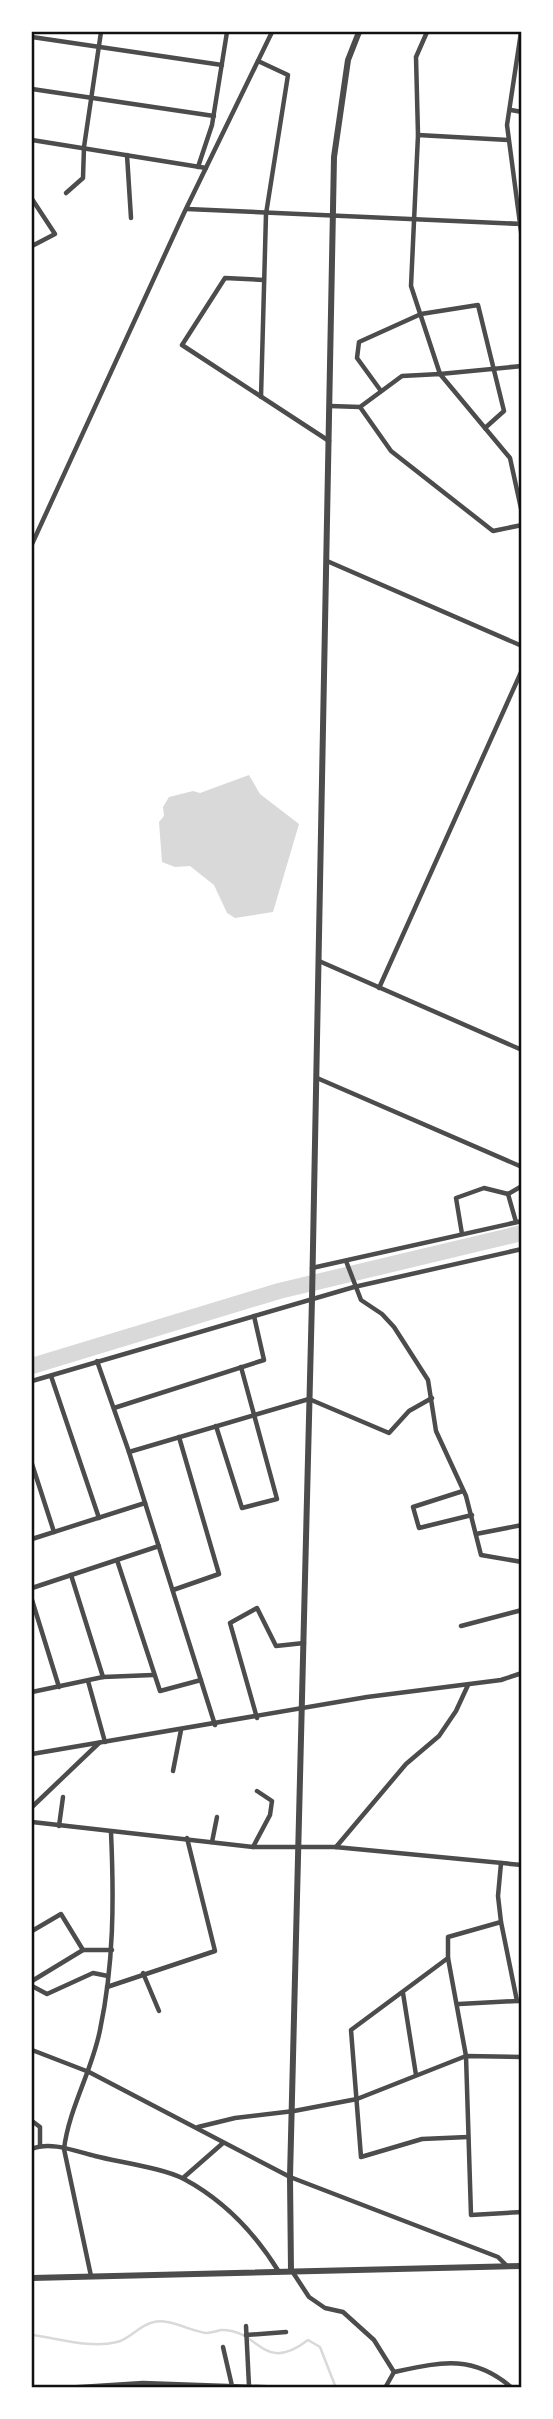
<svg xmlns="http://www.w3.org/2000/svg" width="553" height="2419" viewBox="0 0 553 2419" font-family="'Archivo Narrow',sans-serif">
	<rect width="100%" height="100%" fill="#fff"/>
	<path fill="#d9d9d9" d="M249,775L260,794L299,824L273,912L235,918L227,913L214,885L190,866L175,867L162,862L159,822L164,816L163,807L169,797L193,791L200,793Z"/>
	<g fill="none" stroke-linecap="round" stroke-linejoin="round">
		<path stroke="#d9d9d9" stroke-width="2.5" d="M32,2335C58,2338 90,2349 117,2342C130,2339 139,2325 154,2322C168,2318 190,2331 206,2333C211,2333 216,2331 221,2330C260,2329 262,2375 308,2340L320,2347L336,2388"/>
		<path stroke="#d9d9d9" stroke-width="16" d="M32,1366L279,1291L522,1233"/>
		<g stroke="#4c4c4c" stroke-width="4.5">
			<path d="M427,32L416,57L418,135L411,286L440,374L522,366"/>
			<path d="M521,32L507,125L522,239"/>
			<path d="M32,37L222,65"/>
			<path d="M258,61L288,75L266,214L261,397"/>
			<path d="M32,89L214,116"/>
			<path d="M511,110L522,112"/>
			<path d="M418,135L508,140"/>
			<path d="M32,140L206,168"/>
			<path d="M127,155L131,218"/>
			<path d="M198,167L212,125L227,32"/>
			<path d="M66,193L83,178L84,147L101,32"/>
			<path d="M32,199L55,234L32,246"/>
			<path d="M187,209L522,224"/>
			<path d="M264,280L225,278L182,345L329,441"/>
			<path d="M381,391L357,358L359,342L421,314L478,305L504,411L485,428"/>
			<path d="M330,406L360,407L402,376L440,374L510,458L522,513"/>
			<path d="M360,407L391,451L493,531L522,525"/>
			<path d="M32,544L184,213L272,32"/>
			<path d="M327,561L522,646"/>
			<path d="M319,961L522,1050"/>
			<path d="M379,988L522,670"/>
			<path d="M317,1078L522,1167"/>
			<path d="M508,1194L516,1222"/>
			<path d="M462,1234L456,1198L484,1188L508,1194L522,1186"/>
			<path d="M346,1261L361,1300L382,1314L394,1327L428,1380L436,1431L466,1496L481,1555L522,1562"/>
			<path d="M312,1268L522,1221"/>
			<path d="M97,1361L129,1452L215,1725"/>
			<path d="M51,1376L99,1518"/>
			<path d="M32,1381L354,1287L522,1249"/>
			<path d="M114,1408L264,1360L254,1316"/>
			<path d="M216,1426L242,1508L277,1499L241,1367"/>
			<path d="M129,1452L309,1399L389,1433L409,1411L432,1398"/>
			<path d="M32,1464L54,1532"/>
			<path d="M463,1491L413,1507L419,1528L472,1515"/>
			<path d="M476,1534L522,1525"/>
			<path d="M32,1539L145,1503"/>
			<path d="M117,1560L160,1691L201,1680"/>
			<path d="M71,1575L103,1677"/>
			<path d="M32,1588L159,1546"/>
			<path d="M173,1590L219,1574L179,1437"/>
			<path d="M32,1600L59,1687"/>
			<path d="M461,1626L522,1610"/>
			<path d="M88,1681L105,1742"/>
			<path d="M32,1692L103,1677L153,1675"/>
			<path d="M257,1718L230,1623L257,1608L276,1646L304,1643"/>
			<path d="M32,1754L367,1697L501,1680L522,1673"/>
			<path d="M173,1771L181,1730"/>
			<path d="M32,1807L99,1743"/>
			<path d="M32,1822L253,1847H335L522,1865"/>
			<path d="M59,1826L63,1797"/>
			<path d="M212,1842L217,1817"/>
			<path d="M253,1847L270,1815L272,1801L257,1791"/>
			<path d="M336,1847L406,1764L439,1736L456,1711L468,1685"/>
			<path d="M501,1863L498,1896L501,1922"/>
			<path d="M32,1931L61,1914L83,1950L32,1981"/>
			<path d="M83,1950H112"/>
			<path d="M448,1958L466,2056L471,2215L522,2212"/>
			<path d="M143,1973L159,2011"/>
			<path d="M32,1986L47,1994L93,1973L108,1976"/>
			<path d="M107,1987L215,1951L187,1838"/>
			<path d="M403,1993L416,2075"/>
			<path d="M459,2004L517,2001"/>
			<path d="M32,2050L89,2072L290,2177L498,2257L507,2266"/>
			<path d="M32,2121L40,2127V2145"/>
			<path d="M198,2127L235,2118L294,2111L357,2099L466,2056L522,2057V2062"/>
			<path d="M468,2137L422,2139L361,2157L351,2030L448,1958V1937L501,1922L517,2001H522"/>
			<path d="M32,2149C50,2141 75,2151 95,2156C118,2162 164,2168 184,2179C225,2201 255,2233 279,2272"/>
			<path d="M183,2178L223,2143"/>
			<path d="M292,2271L309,2297L325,2308L343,2312L374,2340L394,2372L385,2388"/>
			<path d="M91,2276L64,2149C69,2108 92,2071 100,2030C114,1964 114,1899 111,1832"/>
			<path d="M246,2326L249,2386"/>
			<path d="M246,2335L286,2332"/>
			<path d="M223,2347L232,2386"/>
			<path d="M394,2372C441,2362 473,2354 512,2388"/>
			<path d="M64,2388L143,2383L287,2388"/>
		</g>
		<g stroke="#4c4c4c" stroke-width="6">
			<path d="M291,2271L290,2177L312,1299L334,157L348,60L359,32"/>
			<path d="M32,2278L522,2266"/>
		</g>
	</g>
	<rect width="553" height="2419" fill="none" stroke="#ffffff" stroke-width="66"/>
	<rect x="33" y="33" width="487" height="2353" fill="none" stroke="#111" stroke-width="2.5"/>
</svg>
